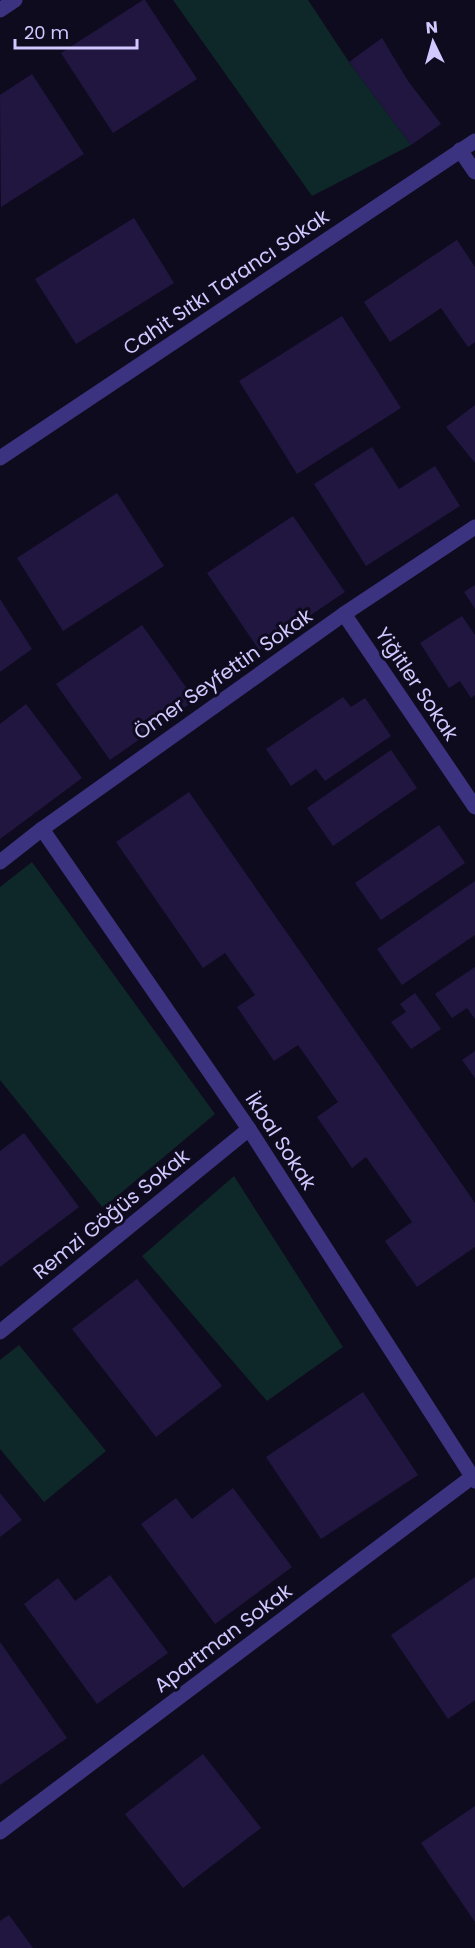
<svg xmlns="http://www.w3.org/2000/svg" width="475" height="1948" viewBox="0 0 475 1948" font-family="Poppins,sans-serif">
	<rect width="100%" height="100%" fill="#0f0b1e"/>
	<g fill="#0e2728">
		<path d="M173,0H308L349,62L411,145L312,196Z"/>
		<path d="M32,862L215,1114L103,1208L0,1080V887Z"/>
		<path d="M234,1176L343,1347L267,1401L142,1256Z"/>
		<path d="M19,1345L106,1451L44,1502L0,1449V1360Z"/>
	</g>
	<g fill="#211640">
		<path d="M143,0H145L197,79L113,133L61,53Z"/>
		<path d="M382,38L408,81L441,124L411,145L349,62Z"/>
		<path d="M32,74L84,154L1,207L0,95Z"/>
		<path d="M134,218L174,283L76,344L35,279Z"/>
		<path d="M457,240L475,267V342L468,347L441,308L390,342L364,302Z"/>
		<path d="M342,316L401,408L297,474L239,381Z"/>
		<path d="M475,405V463L446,427Z"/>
		<path d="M372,447L399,489L435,466L460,506L366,566L314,484Z"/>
		<path d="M117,493L164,566L63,631L17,558Z"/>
		<path d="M293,516L345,592L259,650L207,573Z"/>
		<path d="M475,585V609L464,592Z"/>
		<path d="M0,599L32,649L0,672Z"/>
		<path d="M462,616L475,635V695L471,698L460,681L449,688L420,643Z"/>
		<path d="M142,625L195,700L110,760L56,684Z"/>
		<path d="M343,697L351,707L365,698L391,736L325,781L316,769L291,786L266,749Z"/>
		<path d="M26,704L82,778L0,839V724Z"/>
		<path d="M391,750L417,788L333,846L307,808Z"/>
		<path d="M189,792L475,1203V1247L417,1287L385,1241L412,1222L366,1157L352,1168L317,1117L338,1102L298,1045L274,1061L237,1007L255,995L225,953L203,968L116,842Z"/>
		<path d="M439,825L465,863L381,920L355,883Z"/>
		<path d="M475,881V935L402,985L377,949Z"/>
		<path d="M475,967V1019L467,1008L452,1018L435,994Z"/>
		<path d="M415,993L441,1029L411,1049L391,1022L406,1012L400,1004Z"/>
		<path d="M475,1051V1078L462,1060Z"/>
		<path d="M24,1133L79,1207L0,1267V1151Z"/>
		<path d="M137,1279L222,1386L156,1437L72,1329Z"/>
		<path d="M363,1392L418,1475L321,1539L266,1457Z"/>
		<path d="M233,1488L292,1567L215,1624L141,1524L176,1498L192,1519Z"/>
		<path d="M0,1493L22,1520L0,1537Z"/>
		<path d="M110,1575L168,1653L97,1704L24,1604L58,1578L75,1601Z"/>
		<path d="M475,1577V1700L448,1719L391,1635Z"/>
		<path d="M0,1642L67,1738L0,1785Z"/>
		<path d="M203,1754L261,1828L183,1888L125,1814Z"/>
		<path d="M475,1806V1922L421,1843Z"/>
		<path d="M9,1915L33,1948H0V1921Z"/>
	</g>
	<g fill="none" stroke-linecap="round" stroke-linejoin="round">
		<g stroke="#3b337f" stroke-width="15">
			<path d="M0,10L15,0"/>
			<path d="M344,614L475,807"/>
			<path d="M42,829L249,1129L475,1481"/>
			<path d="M0,862L42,829L344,614L475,527"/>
			<path d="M0,1332L249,1129"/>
			<path d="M0,1832L472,1477"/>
		</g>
		<g stroke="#3b337f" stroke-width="15">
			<path d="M460,150L475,172"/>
			<path d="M0,458L475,141"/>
		</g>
	</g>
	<g text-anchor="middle" stroke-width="6" stroke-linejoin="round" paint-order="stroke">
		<g font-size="20" fill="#d1c8ff" stroke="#0f0b1e">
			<text transform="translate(226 282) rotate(-34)" y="7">Cahit Sıtkı Tarancı Sokak</text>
			<text transform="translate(223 674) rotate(-35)" y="7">Ömer Seyfettin Sokak</text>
			<text transform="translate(417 684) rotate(56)" y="7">Yiğitler Sokak</text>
			<text transform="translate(281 1141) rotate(57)" y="7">İkbal Sokak</text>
			<text transform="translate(111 1214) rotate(-39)" y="7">Remzi Göğüs Sokak</text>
			<text transform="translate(223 1638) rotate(-37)" y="7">Apartman Sokak</text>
		</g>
	</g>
	<g transform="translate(433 42) rotate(355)" stroke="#0f0b1e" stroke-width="4.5" paint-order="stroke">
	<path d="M0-4.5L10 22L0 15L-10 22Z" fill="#d1c8ff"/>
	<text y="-9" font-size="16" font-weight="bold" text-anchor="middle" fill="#d1c8ff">N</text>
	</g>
	<path d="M15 39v9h122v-9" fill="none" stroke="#d1c8ff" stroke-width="3"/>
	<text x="24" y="39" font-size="18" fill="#d1c8ff" stroke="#0f0b1e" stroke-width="4.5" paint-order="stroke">20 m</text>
</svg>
